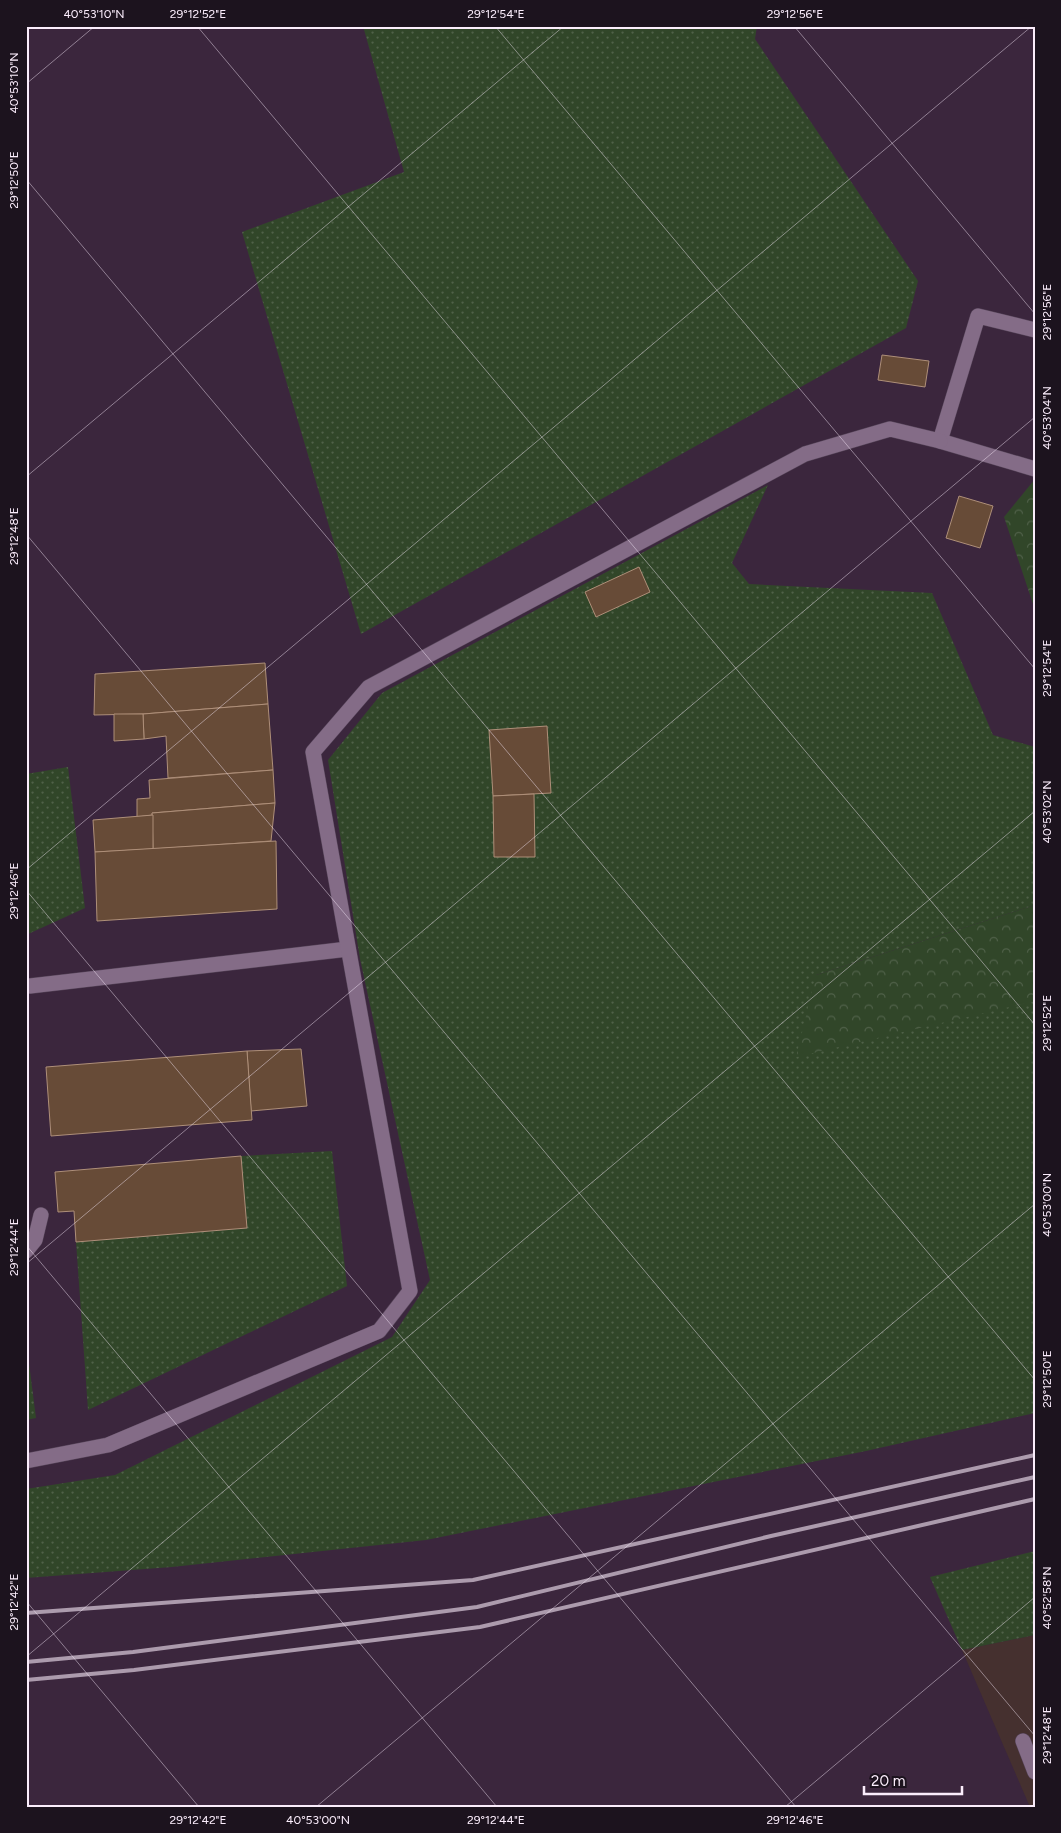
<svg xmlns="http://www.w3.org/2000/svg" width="1061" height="1833" viewBox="0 0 1061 1833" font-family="Figtree,sans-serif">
	<defs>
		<pattern id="grass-dots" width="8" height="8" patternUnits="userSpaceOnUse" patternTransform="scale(1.25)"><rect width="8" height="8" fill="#314629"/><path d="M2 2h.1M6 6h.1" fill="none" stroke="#506149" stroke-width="1.8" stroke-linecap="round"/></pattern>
		<pattern id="forest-crowns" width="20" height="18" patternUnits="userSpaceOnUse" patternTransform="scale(1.25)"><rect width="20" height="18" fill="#314629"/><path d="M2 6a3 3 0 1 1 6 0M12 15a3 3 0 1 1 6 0" fill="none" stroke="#506149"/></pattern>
	</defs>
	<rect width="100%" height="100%" fill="#3b263d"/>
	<path fill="#45302f" d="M1035,1635V1807H1030L962,1650Z"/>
	<g fill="url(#grass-dots)">
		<path d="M363,26H757L755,39L918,281L906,328L361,634L242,232L404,172Z"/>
		<path d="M768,485L732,563L749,584L932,593L993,735L1035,747V905L816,975L1035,1000V1413L866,1451L426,1540L172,1567L26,1578V1489L115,1475L392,1337L430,1280L360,959L328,760L382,693Z"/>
		<path d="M68,767L85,908L26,935V774Z"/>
		<path d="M332,1151L347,1286L88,1410L76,1242L247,1228L241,1156Z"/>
		<path d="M26,1340L36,1418L26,1420Z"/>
		<path d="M1035,1551V1635L962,1650L930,1577Z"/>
	</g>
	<g fill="url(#forest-crowns)">
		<path d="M1035,479V610L1004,517Z"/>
		<path d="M1035,905V1001L796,1057L816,975Z"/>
	</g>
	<g fill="#674b37" stroke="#ae8f79">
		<path d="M882,355L929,361L925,387L878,380Z"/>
		<path d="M959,496L993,506L980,548L946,538Z"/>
		<path d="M639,567L650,592L596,617L585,592Z"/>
		<path d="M265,663L268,704L143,714L94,715L95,674Z"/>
		<path d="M268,704L273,770L168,778L166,736L144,739L143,714Z"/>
		<path d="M114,714H143L144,739L114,741Z"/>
		<path d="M547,726L551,793L493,796L489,730Z"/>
		<path d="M273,770L275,803L152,813L153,815L137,817V799L150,798L149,780Z"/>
		<path d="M534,794L535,857H494L493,796Z"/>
		<path d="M275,803L271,841L153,849L152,813Z"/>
		<path d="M153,815V849L95,852L93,820Z"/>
		<path d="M276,841L277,909L97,921L95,852Z"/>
		<path d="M301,1049L307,1106L251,1111L247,1051Z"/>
		<path d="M247,1051L252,1120L51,1136L46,1067Z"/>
		<path d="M241,1156L247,1228L76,1242L74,1211L58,1212L55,1172Z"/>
	</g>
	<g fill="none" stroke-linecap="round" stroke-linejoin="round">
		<g stroke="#554458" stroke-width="16">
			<g id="minor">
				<path d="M1035,330L978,316L940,441L1035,469"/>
				<path d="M30,986L348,949"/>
				<path d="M26,1251L35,1240L41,1215"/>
				<path d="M26,1461L108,1445L379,1331L410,1291L313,752L369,687L805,454L890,429L940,441"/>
				<path d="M1023,1741L1035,1772"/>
			</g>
		</g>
		<use href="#minor" stroke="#846c87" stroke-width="15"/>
		<g stroke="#ac9bad" stroke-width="4">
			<path d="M26,1613L473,1580L1035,1455"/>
			<path d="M26,1662L133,1652L477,1607L771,1536L1035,1477"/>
			<path d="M26,1680L134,1670L480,1627L1035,1499"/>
		</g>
	</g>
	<path fill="none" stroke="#fbedfc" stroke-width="1" stroke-opacity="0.45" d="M197,26L1035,1025M495,26L1035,669M794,26L1035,314M26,84L95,26M26,179L1035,1380M26,477L564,26M26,534L1035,1736M26,870L1032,26M26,890L796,1807M26,1245L497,1807M26,1264L1035,417M26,1601L199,1807M26,1657L1035,811M316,1807L1035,1204M785,1807L1035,1597"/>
	<rect width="1061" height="1833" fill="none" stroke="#1c131e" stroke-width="55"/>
	<path d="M864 1786v8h98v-8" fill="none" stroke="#fbedfc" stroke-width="2.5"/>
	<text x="871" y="1786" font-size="15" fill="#fbedfc" stroke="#1c131e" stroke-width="4" paint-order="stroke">20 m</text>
	<rect x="28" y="28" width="1006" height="1778" fill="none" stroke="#fbedfc" stroke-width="2"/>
	<g font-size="12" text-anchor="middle" fill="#fbedfc">
		<text x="94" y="18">40°53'10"N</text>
		<text x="198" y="18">29°12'52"E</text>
		<text x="496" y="18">29°12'54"E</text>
		<text x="795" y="18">29°12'56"E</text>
		<text transform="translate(14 83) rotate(-90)" y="4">40°53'10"N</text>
		<text transform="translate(14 180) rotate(-90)" y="4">29°12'50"E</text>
		<text transform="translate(1047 312) rotate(-90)" y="4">29°12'56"E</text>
		<text transform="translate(1047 418) rotate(-90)" y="4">40°53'04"N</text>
		<text transform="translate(14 536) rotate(-90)" y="4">29°12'48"E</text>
		<text transform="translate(1047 668) rotate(-90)" y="4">29°12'54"E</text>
		<text transform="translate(1047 812) rotate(-90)" y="4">40°53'02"N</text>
		<text transform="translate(14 891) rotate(-90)" y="4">29°12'46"E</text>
		<text transform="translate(1047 1023) rotate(-90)" y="4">29°12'52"E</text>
		<text transform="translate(1047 1205) rotate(-90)" y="4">40°53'00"N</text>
		<text transform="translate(14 1247) rotate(-90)" y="4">29°12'44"E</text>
		<text transform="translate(1047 1379) rotate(-90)" y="4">29°12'50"E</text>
		<text transform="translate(1047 1598) rotate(-90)" y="4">40°52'58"N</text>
		<text transform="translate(14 1602) rotate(-90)" y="4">29°12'42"E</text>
		<text transform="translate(1047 1735) rotate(-90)" y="4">29°12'48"E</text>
		<text x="198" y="1824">29°12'42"E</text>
		<text x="318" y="1824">40°53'00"N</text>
		<text x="496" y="1824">29°12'44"E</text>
		<text x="795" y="1824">29°12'46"E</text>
	</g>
</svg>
